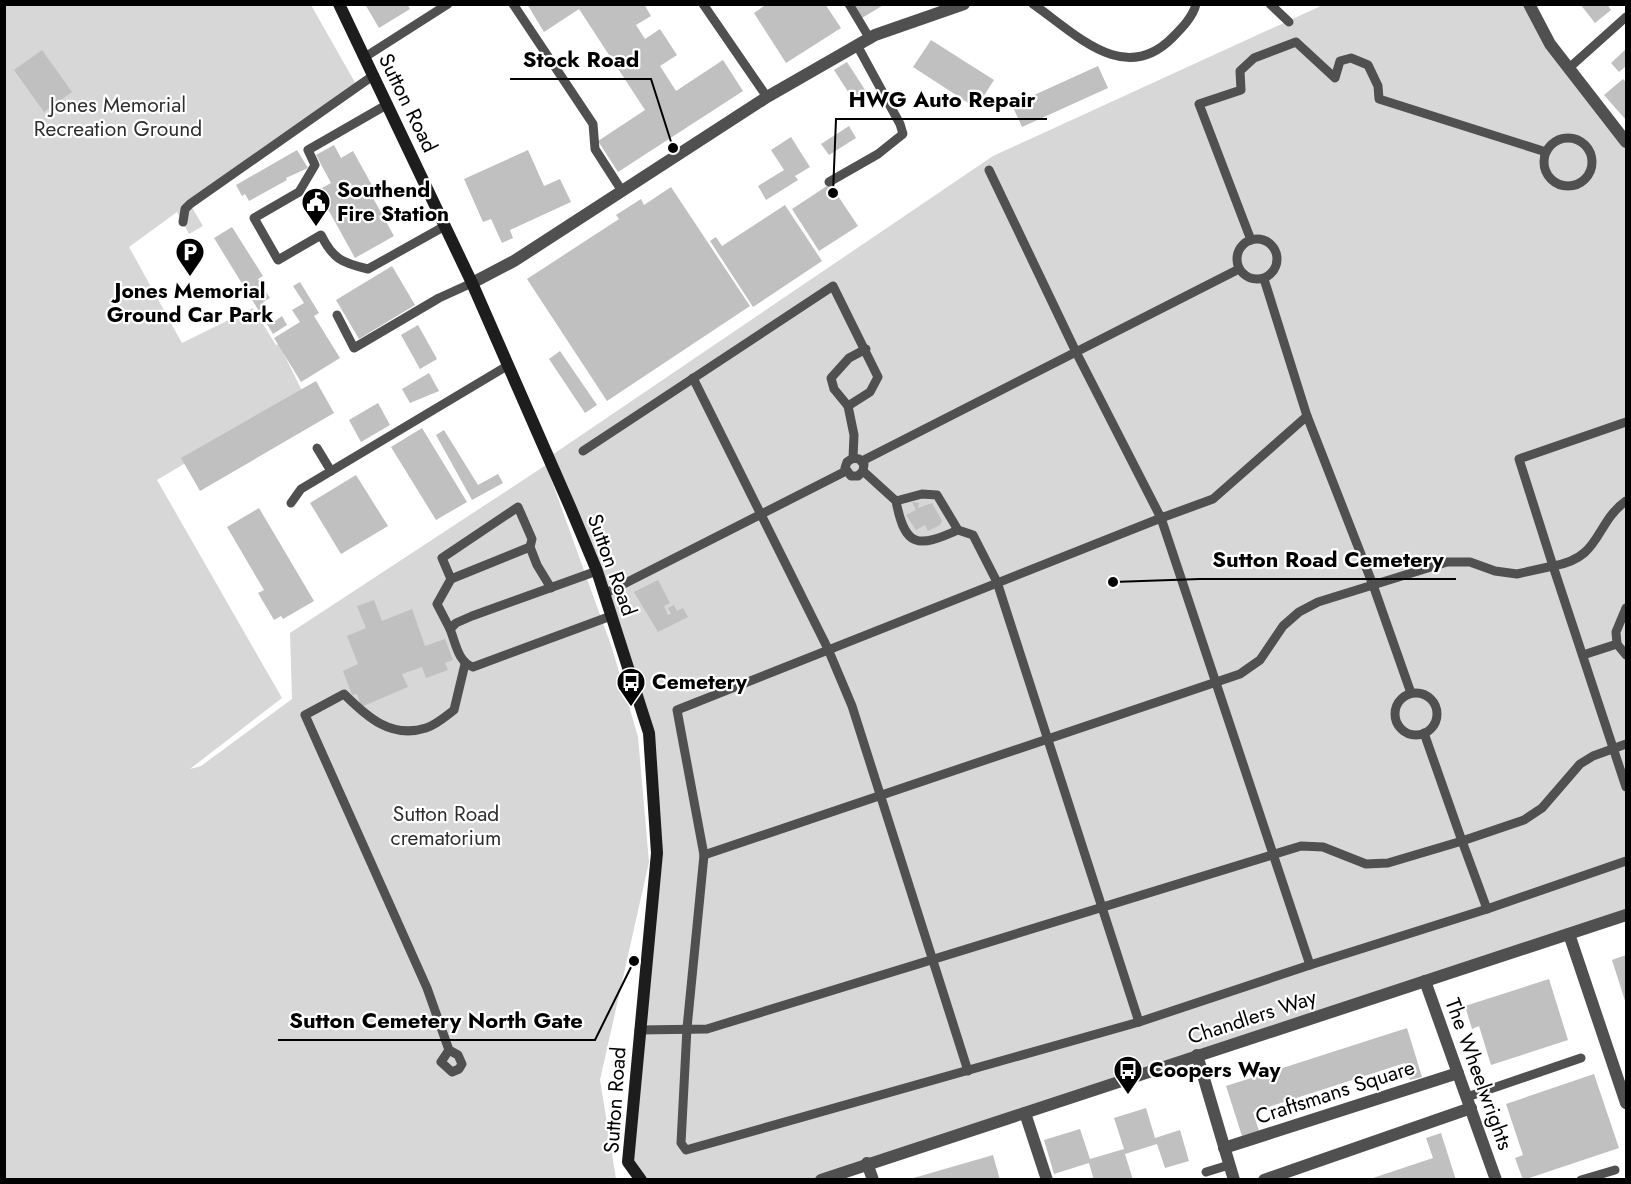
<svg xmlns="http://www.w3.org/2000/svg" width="1631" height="1184" viewBox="0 0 1631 1184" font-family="Jost,sans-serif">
	<rect width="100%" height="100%" fill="#fff"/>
	<g fill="#d7d7d7">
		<path d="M5,5H311L357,86L190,204L203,226L189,234L177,212L129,247L182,343L253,308L276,345L279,344L303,393L157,480L282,698L190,769L201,766L292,699L290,633L546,465L612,648L638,737L649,862L600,1080L616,1179L5,1180Z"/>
		<path d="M1323,5H1529L1626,142V915L821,1179H641L628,1162L657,853L649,733L597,571L549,457L993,156Z"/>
	</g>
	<g fill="#c0c0c0">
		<path d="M365,4H407L410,9L379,28Z"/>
		<path d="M527,4H644L651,16L636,25L645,39L660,29L677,55L660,66L676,91L723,60L743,91L618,172L598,141L645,110L579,9L544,32Z"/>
		<path d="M767,4H825L841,28L786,63L754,13Z"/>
		<path d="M854,4H885L862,18Z"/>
		<path d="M1580,4H1607L1611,10L1595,23Z"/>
		<path d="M931,40L994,80L976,108L913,67Z"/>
		<path d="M1626,49V66L1619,72L1611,63Z"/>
		<path d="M42,50L72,92L44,112L14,70Z"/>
		<path d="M847,62L867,93L854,101L834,70Z"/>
		<path d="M1098,66L1108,88L1022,127L1012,105Z"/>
		<path d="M1623,79L1626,82V120L1604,95Z"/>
		<path d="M849,126L856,138L829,155L821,144Z"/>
		<path d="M791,137L810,167L795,176L798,180L766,200L758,186L784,170L771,150Z"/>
		<path d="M334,145L341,158L353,151L373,187L368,189L394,236L355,258L329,211L313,219L302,199L331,183L316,155Z"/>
		<path d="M297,150L308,168L286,178L287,180L249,201L245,194L242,196L236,185Z"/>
		<path d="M528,150L544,186L560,179L571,202L510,230L513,238L502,243L491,219L483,222L464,179Z"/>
		<path d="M830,184L858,226L819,251L792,209Z"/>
		<path d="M671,187L750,306L607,401L527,279L619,219L616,215L641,199L644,205Z"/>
		<path d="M785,205L822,261L753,307L710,241L716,237L722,246Z"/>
		<path d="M232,227L263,276L258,279L270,298L263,302L275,321L282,316L287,325L273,334L214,238Z"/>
		<path d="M392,266L415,305L359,339L336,300Z"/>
		<path d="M300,282L319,313L314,316L340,358L301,382L274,338L300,322L292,310L304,303L293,286Z"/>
		<path d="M418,325L437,359L420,369L401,335Z"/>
		<path d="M560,351L597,405L585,413L549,359Z"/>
		<path d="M429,373L439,391L410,403L402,389Z"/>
		<path d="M316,381L334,413L200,491L181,458Z"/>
		<path d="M378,403L390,425L361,442L349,420Z"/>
		<path d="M422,428L467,502L436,520L391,447Z"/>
		<path d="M444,430L478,485L498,474L503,483L472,500L436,435Z"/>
		<path d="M356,475L388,526L341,554L310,503Z"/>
		<path d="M912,502L919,503L918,508L932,503L942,521L940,525L928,531L925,525L916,530L906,515L916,510Z"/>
		<path d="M259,508L314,601L283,619L281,616L274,620L258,593L264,590L227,527Z"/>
		<path d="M658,580L670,603L664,606L668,615L671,614L668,608L674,605L677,611L683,608L688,617L658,632L634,592Z"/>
		<path d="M374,600L382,621L412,609L425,646L445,639L453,660L445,663L448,670L426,678L422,667L402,674L408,687L361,707L357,694L352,695L343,671L358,664L347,636L366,628L357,606Z"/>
		<path d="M1626,955V1004L1612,960Z"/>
		<path d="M1549,979L1568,1040L1491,1065L1479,1026L1472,1029L1465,1006Z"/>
		<path d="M1407,1028L1422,1077L1410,1080L1405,1063L1253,1112L1259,1131L1242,1136L1226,1086Z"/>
		<path d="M1594,1074L1619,1148L1523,1180L1515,1158L1523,1155L1506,1104Z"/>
		<path d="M1146,1108L1155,1138L1180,1130L1189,1161L1165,1168L1157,1144L1125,1154L1133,1180H1094L1089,1163L1054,1174L1044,1140L1080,1129L1090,1159L1124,1149L1114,1118Z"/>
		<path d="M1441,1133L1456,1180H1367L1433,1158L1426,1138Z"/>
		<path d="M993,1155L1000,1180H910V1179Z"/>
	</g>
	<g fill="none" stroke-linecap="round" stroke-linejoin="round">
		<g stroke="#505050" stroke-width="9">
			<path d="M513,4L593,124L595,149L622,191"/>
			<path d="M703,4L767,97"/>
			<path d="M849,4L870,39"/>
			<path d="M1033,4C1076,34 1124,86 1172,38C1181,29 1193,17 1196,4"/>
			<path d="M1270,4L1289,22"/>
			<path d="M365,57L448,4"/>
			<path d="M1569,68L1626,17"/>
			<path d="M388,104L308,150L315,165L299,192L254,218L278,260L321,235C333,259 342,263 368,269L445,226"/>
			<circle cx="1568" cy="162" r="24"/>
			<path d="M989,170L1076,352L1161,518L1213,499L1307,416L1264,279"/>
			<path d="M829,182L878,154L903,134L900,124L858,47"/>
			<path d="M183,222L185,209L190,204L374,75"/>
			<circle cx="1257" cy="259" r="20"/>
			<path d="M1251,240L1199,104L1241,90L1240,71L1254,58L1296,42L1335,78L1340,61L1351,58L1368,65L1378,86L1379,99L1546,152"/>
			<path d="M337,315L354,348L439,298L472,283"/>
			<path d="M693,378L828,649L852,706L968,1071"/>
			<path d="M848,406L834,389L831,378L849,358L866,349"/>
			<path d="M1307,416L1373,585L1411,693"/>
			<path d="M1626,422L1519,459L1553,566C1602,558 1594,524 1626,501"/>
			<path d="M317,448L331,471"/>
			<path d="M583,451L833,286L878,377L870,392L848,406L854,435L853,458L847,462L845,468L851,476H858L863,471L864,464L859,459L853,458"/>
			<path d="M862,461L1239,269"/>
			<path d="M863,471L896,501L922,494L937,495L958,530L973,535L997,582L1139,1022"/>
			<path d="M896,501C905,548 918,548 958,530"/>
			<path d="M291,503L301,489L507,366"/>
			<path d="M1161,518L1310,965L1139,1022L686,1150L681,1143L687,1028L704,855L677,710Z"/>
			<path d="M597,571L472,616L456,623L450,629C456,644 458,662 473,667L611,616"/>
			<path d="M451,579L442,558L518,507L532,539L530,547"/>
			<path d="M604,594L846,471"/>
			<path d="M450,629L437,604L451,579L530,547L537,565L551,588"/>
			<path d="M1617,644L1626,655"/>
			<path d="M1583,655L1617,644L1616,632L1626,608"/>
			<circle cx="1416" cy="714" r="21"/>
			<path d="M1424,733L1462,841L1524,820L1542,808L1580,764L1593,756L1626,744"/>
			<path d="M704,855L1240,674L1260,660L1283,626L1299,612L1318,602L1447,562H1470L1495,571L1517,574L1553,566L1626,787"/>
			<path d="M1487,909L1626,861"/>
			<path d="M639,1030L707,1029L1301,846L1323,847L1366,864L1388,863L1462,841L1487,909L1310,965"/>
			<path d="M449,1050L441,1062L452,1072L459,1069L462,1064L458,1055L449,1050L427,988L305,715L344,694C367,717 391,739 426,728C436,725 446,716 454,710L465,664"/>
			<path d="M1467,1097L1581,1058"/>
			<path d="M1206,1172L1229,1165"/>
			<path d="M1581,1180L1615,1170"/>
		</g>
		<g stroke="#505050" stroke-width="12">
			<path d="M1529,4L1550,44L1626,142"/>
			<path d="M472,283L514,261L767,97L875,35L964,4"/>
			<path d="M1569,934L1626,1103"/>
			<path d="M1425,981L1496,1180"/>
			<path d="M1197,1055L1234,1180"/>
			<path d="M1025,1113L1047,1180"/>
			<path d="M1224,1148L1458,1073"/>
			<path d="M867,1163L873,1180"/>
			<path d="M821,1180L1626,915"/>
			<path d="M1264,1180L1471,1108"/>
		</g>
		<path stroke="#1d1d1d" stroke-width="12" d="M339,4L472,283L571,509L597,571L649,733L657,853L628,1162L641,1180"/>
	</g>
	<defs>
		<g id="civic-pin" transform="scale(1.5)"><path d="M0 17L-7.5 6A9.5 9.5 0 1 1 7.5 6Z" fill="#000" stroke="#fff"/><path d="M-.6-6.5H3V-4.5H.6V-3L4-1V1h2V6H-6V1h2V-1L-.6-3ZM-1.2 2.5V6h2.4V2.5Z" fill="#fff"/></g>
		<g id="parking-pin" transform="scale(1.5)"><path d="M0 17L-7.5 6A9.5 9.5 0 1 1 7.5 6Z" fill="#000" stroke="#fff"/><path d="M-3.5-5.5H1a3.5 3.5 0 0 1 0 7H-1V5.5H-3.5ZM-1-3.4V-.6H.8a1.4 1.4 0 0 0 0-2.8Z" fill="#fff"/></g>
		<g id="bus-pin" transform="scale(1.5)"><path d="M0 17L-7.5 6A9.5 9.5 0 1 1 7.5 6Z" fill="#000" stroke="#fff"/><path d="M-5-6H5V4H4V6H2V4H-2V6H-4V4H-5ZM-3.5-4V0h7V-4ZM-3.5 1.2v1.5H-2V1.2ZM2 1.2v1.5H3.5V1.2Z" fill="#fff"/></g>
	</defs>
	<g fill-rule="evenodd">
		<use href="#civic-pin" x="316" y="202"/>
		<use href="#parking-pin" x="190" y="252"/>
		<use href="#bus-pin" x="631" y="682"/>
		<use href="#bus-pin" x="1128" y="1070"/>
	</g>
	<g text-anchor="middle" stroke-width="4.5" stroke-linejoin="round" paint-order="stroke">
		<g font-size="21" fill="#000" stroke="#fff">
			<text transform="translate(408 103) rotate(64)" y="7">Sutton Road</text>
			<text transform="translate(612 565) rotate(70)" y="7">Sutton Road</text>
			<text transform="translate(1252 1017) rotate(-18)" y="7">Chandlers Way</text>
			<text transform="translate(1479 1074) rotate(70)" y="7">The Wheelwrights</text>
			<text transform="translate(1335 1092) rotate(-18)" y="7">Craftsmans Square</text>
			<text transform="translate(615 1100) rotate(-86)" y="7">Sutton Road</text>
		</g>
		<g font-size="21" fill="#2e2e2e" stroke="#fff">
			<text x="118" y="112">Jones Memorial<tspan x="118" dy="24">Recreation Ground</tspan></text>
			<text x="446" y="821">Sutton Road<tspan x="446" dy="24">crematorium</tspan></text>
		</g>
		<g font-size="21" font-weight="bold" fill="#000" stroke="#fff" text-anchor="start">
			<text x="337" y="197">Southend<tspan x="337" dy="24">Fire Station</tspan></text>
			<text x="190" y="298" text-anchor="middle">Jones Memorial<tspan x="190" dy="24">Ground Car Park</tspan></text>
			<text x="652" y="689">Cemetery</text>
			<text x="1149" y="1077">Coopers Way</text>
		</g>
	</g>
	<path fill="none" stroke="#000" stroke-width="2" d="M673 148L651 79H510M833 193L836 119H1047M1113 582L1200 579H1456M634 961L595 1040H278"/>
	<g fill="#000" stroke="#fff" stroke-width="2">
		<circle cx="673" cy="148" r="6"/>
		<circle cx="833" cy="193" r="6"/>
		<circle cx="1113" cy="582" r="6"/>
		<circle cx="634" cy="961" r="6"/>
	</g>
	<g font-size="22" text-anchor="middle" font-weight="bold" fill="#000" stroke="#fff" stroke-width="4.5" stroke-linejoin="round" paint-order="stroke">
		<text x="581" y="67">Stock Road</text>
		<text x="942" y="107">HWG Auto Repair</text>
		<text x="1328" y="567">Sutton Road Cemetery</text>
		<text x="436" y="1028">Sutton Cemetery North Gate</text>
	</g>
	<rect width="1631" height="1184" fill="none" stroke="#000000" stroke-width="12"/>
</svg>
